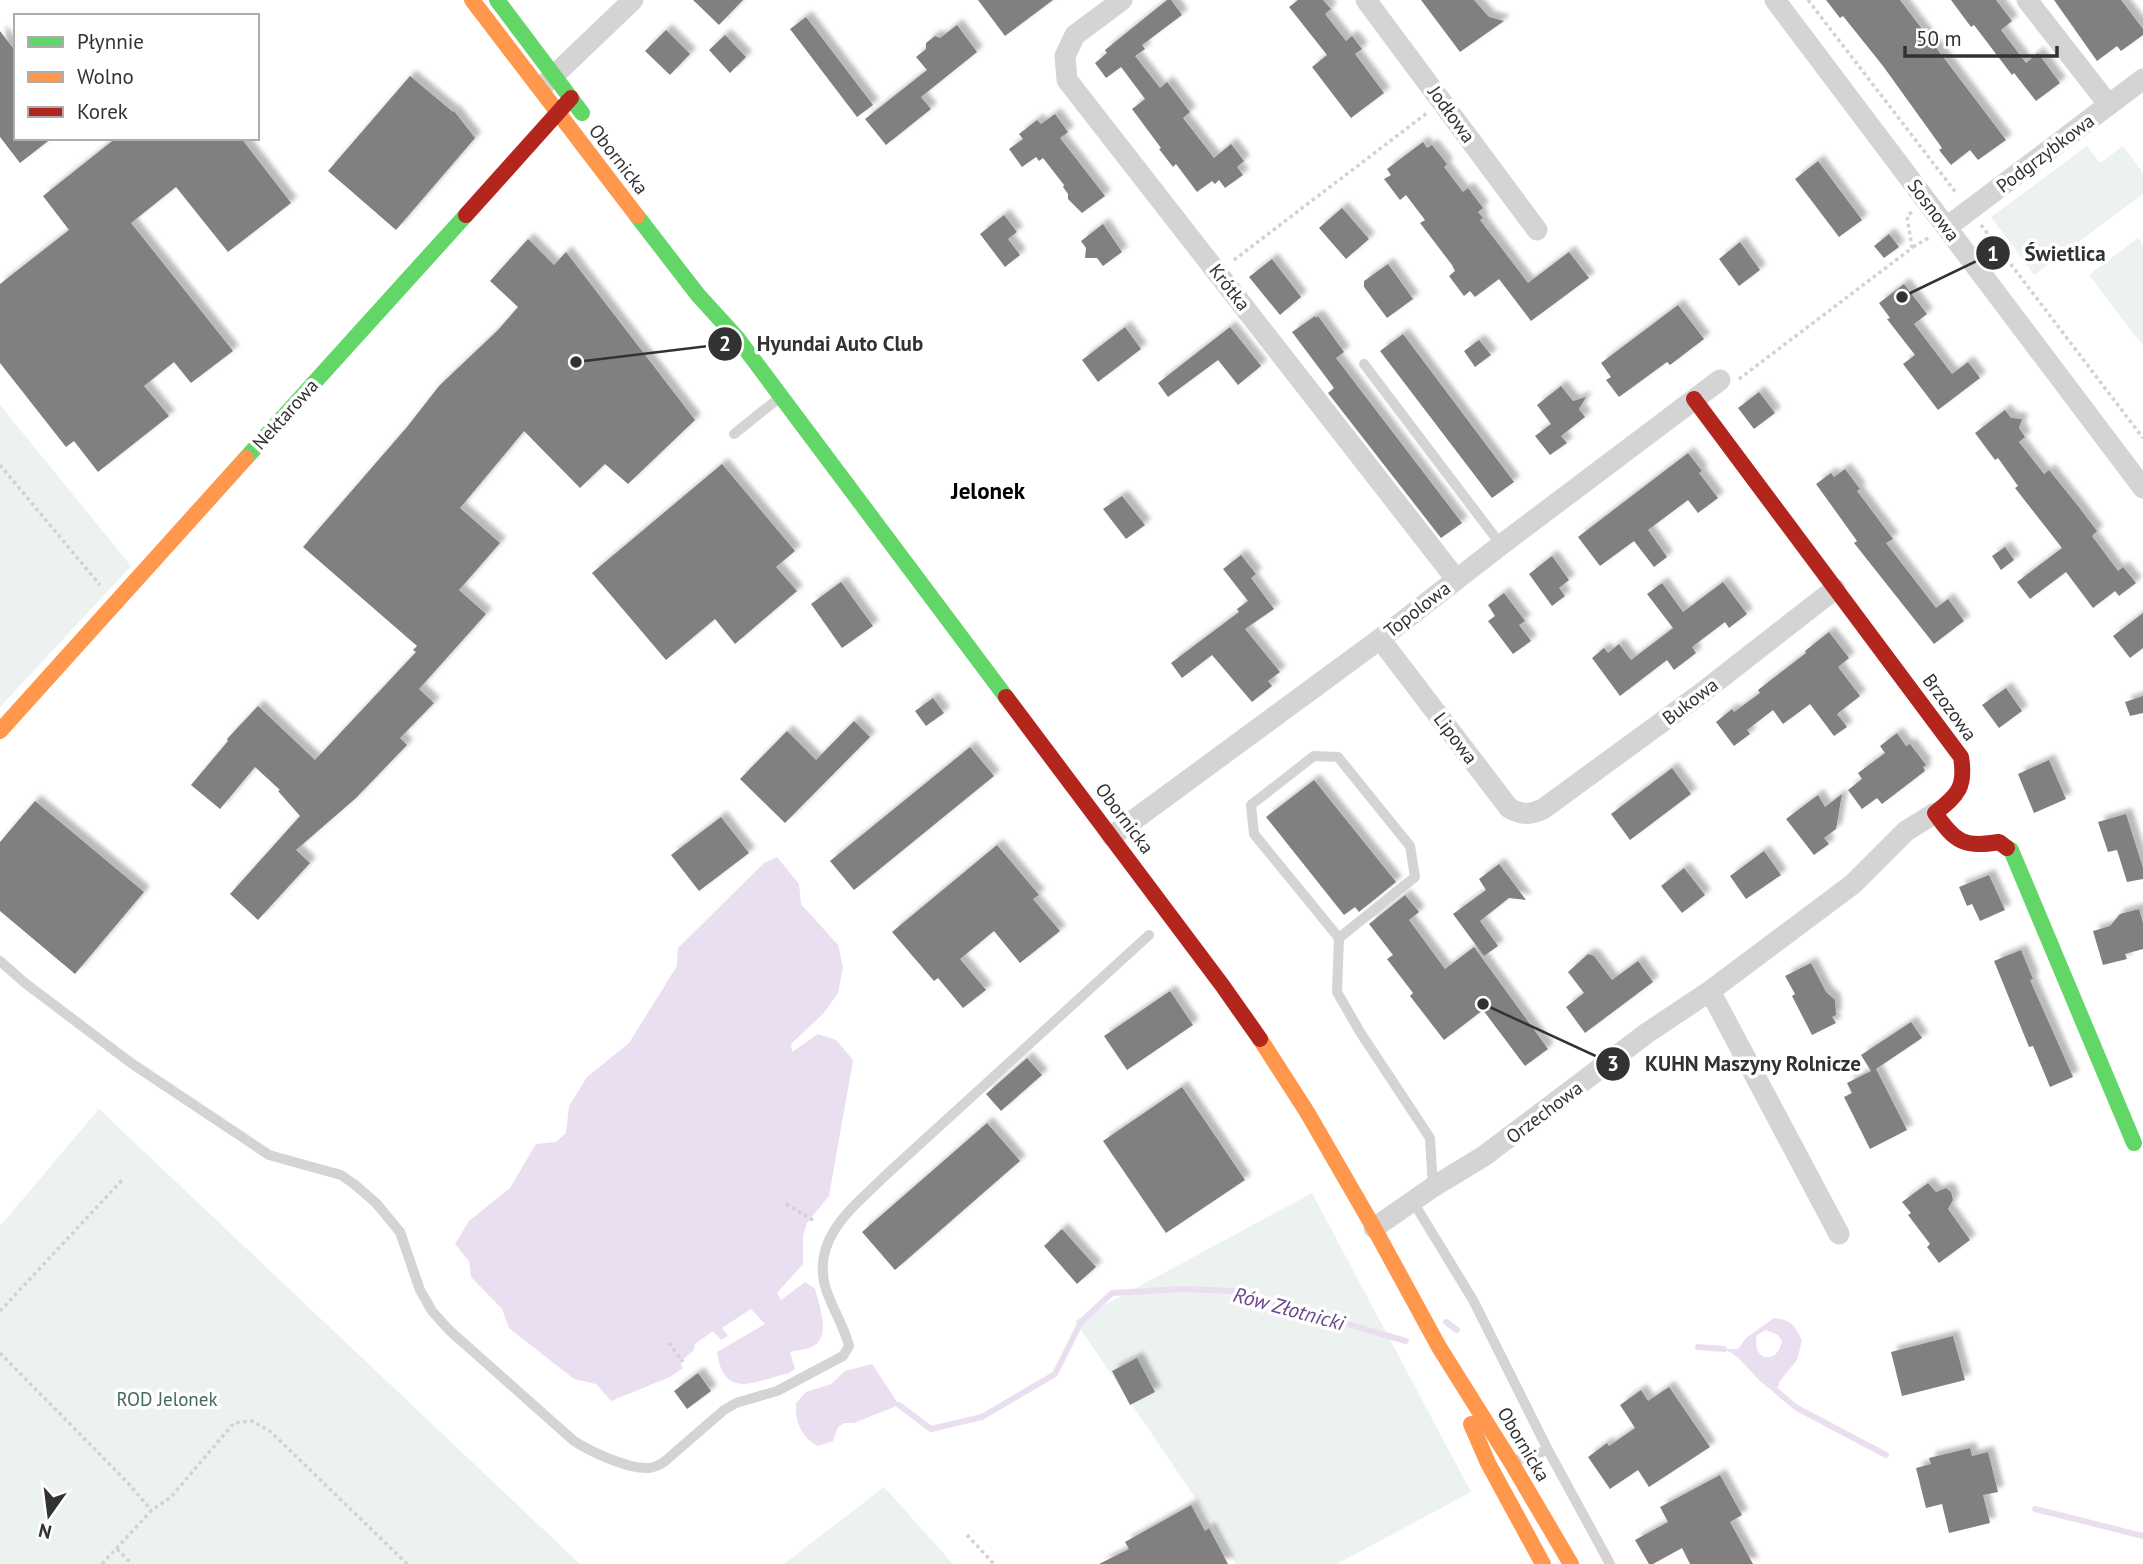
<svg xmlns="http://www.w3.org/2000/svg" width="2143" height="1564" viewBox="0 0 2143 1564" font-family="'PT Sans',sans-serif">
	<defs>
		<filter id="shadow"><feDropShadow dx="6" dy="-6" stdDeviation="2" flood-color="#0004"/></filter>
	</defs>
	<rect width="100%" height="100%" fill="#fff"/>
	<g fill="#ecf2f0">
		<path d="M2087,146L2100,163L2123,146L2143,173V194L2034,275L1991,217Z"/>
		<path d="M2138,238L2143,245V346L2089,275Z"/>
		<path d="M0,405L131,566L0,707Z"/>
		<path d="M99,1109L580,1564H0V1226Z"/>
		<path d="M1312,1193L1471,1492L1337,1564H1236L1211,1521L1075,1321Z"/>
		<path d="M884,1487L953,1564H784Z"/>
	</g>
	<g fill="#e9dff0" fill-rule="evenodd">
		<path d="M777,857L799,884L801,904L838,945L843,967L838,993L824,1013L791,1044L792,1052L818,1034L836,1040L853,1060L829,1196L807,1223L803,1236V1264L777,1293L781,1300L805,1282L815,1289C819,1305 832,1337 812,1347C806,1350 796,1350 790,1352L795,1369L789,1373C757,1380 724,1402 717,1352L765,1324L751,1309L722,1328L728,1336L721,1340L713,1331L695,1344L694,1350L680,1362L683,1368L670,1377L611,1401L596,1384L574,1379L509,1328L502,1309L471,1277L469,1261L455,1244L469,1221L510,1188L536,1144L556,1142L566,1133L569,1106L587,1077L629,1043L677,966L678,948L764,863Z"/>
		<path d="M1774,1318C1792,1320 1794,1325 1802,1340L1797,1360L1779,1382V1386L1770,1389C1753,1378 1743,1357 1724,1349H1738L1746,1338ZM1766,1330L1778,1335L1782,1341C1778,1365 1751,1362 1757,1335Z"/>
		<path d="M872,1364L899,1405L854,1423H844L838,1427L833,1441L818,1446C801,1437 795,1422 796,1403L806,1392L831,1384L845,1371Z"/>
	</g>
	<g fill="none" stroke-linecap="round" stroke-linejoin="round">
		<g stroke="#e9dff0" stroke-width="6">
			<path d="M1446,1322L1457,1330"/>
			<path d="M1698,1347L1724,1349"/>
			<path d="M1774,1389L1797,1408L1886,1455"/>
			<path d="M899,1405L931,1429L982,1417L1055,1374L1081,1322L1112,1293L1183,1289L1233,1291L1406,1341"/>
			<path d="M2035,1509L2143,1536"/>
		</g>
	</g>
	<g fill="#808080" filter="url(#shadow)">
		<path d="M693,0H743L719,25Z"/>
		<path d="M978,0H1053L1005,36Z"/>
		<path d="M1167,0H1171L1182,15L1142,45L1145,49L1135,56L1160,88L1167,82L1190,112L1183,118L1214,158L1231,144L1244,161L1237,167L1243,175L1225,188L1219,180L1215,184L1212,181L1197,192L1176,164L1173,167L1159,149L1161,148L1132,109L1145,99L1121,67L1106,78L1095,63L1107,53L1105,50Z"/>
		<path d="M1298,0H1323L1331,9L1325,14L1346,41L1352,36L1362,49L1355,54L1384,93L1351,118L1312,67L1327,55L1289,7Z"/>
		<path d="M1421,0H1474L1489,17L1504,21L1460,52Z"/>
		<path d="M1826,0H1900L2006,140L1978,160L1970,150L1951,165L1939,150L1942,148L1883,66L1843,16L1840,18Z"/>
		<path d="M1951,0H1996L2012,21L2001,30L2026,63L2038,53L2060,83L2036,101L2014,73L2012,75L1974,25L1971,27Z"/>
		<path d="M2054,0H2121L2143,29V35L2121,51L2117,46L2097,61Z"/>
		<path d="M806,17L873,105L857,117L790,29Z"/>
		<path d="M957,25L977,52L921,97L931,109L886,145L865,119L927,70L916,57L926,49V43L935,36L940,38Z"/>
		<path d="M666,30L690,54L670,75L645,51Z"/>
		<path d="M0,31L16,52V138H52L20,163L0,137Z"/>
		<path d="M725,35L746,57L730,73L709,50Z"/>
		<path d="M410,76L453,112L454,111L475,138L396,230L328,171Z"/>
		<path d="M1055,114L1068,132L1060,138L1105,196L1082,213L1068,199V194L1063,187L1064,185L1043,158L1039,161L1036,157L1022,167L1009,149L1023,139L1019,134L1037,120L1041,124Z"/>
		<path d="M116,138H241L291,203L228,252L176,187L131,223L233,351L191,383L174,362L144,386L169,416L98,472L74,441L66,447L0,363V284L69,230L43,196Z"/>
		<path d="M1423,142L1427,148L1432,145L1447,164L1444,167L1463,192L1468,188L1483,208L1478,212L1483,218L1480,220L1528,283L1569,252L1589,278L1531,321L1499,279L1475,297L1470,291L1464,296L1449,276L1455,271L1452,265L1420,223L1425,220L1406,195L1400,200L1384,179L1391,175L1387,169Z"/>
		<path d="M1818,161L1862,220L1839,237L1795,179Z"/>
		<path d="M1342,208L1369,239L1346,259L1319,228Z"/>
		<path d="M1004,215L1017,232L1008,239L1020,255L1005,267L980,234Z"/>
		<path d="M1103,224L1122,252L1103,266L1097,258H1085L1086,248L1081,241Z"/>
		<path d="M1889,234L1899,247L1884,258L1874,246Z"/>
		<path d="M528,239L554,265L566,252L695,420L628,484L605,464L580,488L524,431L460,508L500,543L459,590L486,614L419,689L434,703L400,738L407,745L356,798L296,850L310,863L258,920L230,894L300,816L278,791L280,790L255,767L220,809L191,785L228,741L227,739L258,706L315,760L416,652L413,650L417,646L303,547L407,427L439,386L498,330L518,307L490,281Z"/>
		<path d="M1740,242L1760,270L1739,286L1719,259Z"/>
		<path d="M1272,259L1301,297L1280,315L1249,277Z"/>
		<path d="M1388,264L1413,299L1387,318L1364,287V281Z"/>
		<path d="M1904,284L1927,314L1914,324L1952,374L1968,362L1980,378L1938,410L1903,364L1915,355L1887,319L1890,318L1879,303Z"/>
		<path d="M1678,305L1704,339L1670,365L1667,362L1619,397L1606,380L1611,377L1601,363Z"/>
		<path d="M1315,316L1316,318L1318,316L1344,352L1336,358L1462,523L1441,538L1328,393L1334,388L1292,332Z"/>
		<path d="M1125,327L1141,349L1098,382L1082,360Z"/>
		<path d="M1230,327L1261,366L1238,385L1218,360L1168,397L1158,383Z"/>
		<path d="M1403,334L1514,482L1492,498L1380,351Z"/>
		<path d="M1479,340L1491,355L1475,367L1464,351Z"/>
		<path d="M1561,386L1573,401L1586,397L1579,409L1585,417L1561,436L1567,443L1550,455L1535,436L1551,424L1537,405Z"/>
		<path d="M1759,392L1775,413L1754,429L1738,408Z"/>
		<path d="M2005,410L2011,418L2022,419L2019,428L2025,437L2019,442L2044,474L2049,470L2078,506L2097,531L2092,536L2118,571L2123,567L2136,583L2119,596L2115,591L2093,608L2066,572L2030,599L2017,582L2062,548L2015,488L2018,486L1998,458L1995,460L1975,433Z"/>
		<path d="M1688,453L1702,471L1699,473L1718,498L1698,513L1688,500L1648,530L1667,557L1654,567L1634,541L1600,566L1578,537Z"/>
		<path d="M722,464L795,551L776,567L797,591L735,644L715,619L666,660L592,573Z"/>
		<path d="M1845,469L1860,489L1857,491L1893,539L1886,543L1936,608L1948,599L1964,621L1934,644L1854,543L1857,541L1816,484L1831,473L1834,477Z"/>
		<path d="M1122,496L1145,525L1126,539L1103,509Z"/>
		<path d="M2005,547L2014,560L2001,570L1992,556Z"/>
		<path d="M1241,555L1256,574L1251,578L1274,609L1245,629L1280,672L1268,681L1272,686L1252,702L1212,655L1182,678L1171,663L1239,612L1237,609L1248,601L1223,569Z"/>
		<path d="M1552,556L1569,580L1559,588L1565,596L1552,606L1529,574Z"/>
		<path d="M841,582L873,626L842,648L811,604Z"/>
		<path d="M1723,582L1747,614L1729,628L1725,622L1692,647L1696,653L1674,670L1667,660L1620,696L1592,658L1604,648L1608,653L1619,644L1631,660L1673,628L1647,594L1662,583L1683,612Z"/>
		<path d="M1504,593L1525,621L1519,625L1531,641L1513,654L1488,621L1495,616L1488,605Z"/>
		<path d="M2143,613V648L2130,658L2113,636Z"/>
		<path d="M1829,632L1849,658L1838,667L1860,696L1837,714L1847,727L1834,736L1810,704L1783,724L1773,710L1747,730L1750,734L1734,746L1716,722L1732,709L1734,712L1760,693L1758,690L1806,653L1805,651Z"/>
		<path d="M2006,688L2022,711L1999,728L1982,705Z"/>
		<path d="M2143,696V713L2130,716L2125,702Z"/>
		<path d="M933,698L944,713L926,726L915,711Z"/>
		<path d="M854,721L870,737L785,823L740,779L787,731L816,760Z"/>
		<path d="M1897,733L1906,746L1910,744L1926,765L1923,767L1925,771L1882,804L1877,798L1862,809L1848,790L1862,779L1858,773L1885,753L1880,746Z"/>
		<path d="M970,747L994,776L854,890L830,861Z"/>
		<path d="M2049,760L2066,799L2034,813L2018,774Z"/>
		<path d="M1672,768L1691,794L1630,840L1611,814Z"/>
		<path d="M1314,780L1396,882L1359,912L1355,907L1344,915L1266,817Z"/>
		<path d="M1842,794L1836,829L1824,838L1829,844L1814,855L1786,819L1818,795L1825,807Z"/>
		<path d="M35,801L144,892L75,974L0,911V842Z"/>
		<path d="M2126,814L2143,868V879L2127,882L2117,850L2108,852L2098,822Z"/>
		<path d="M721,817L749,853L699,891L671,855Z"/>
		<path d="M997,845L1039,895L1033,899L1060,931L1020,963L994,931L960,959L986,990L963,1008L938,978L934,981L892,932Z"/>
		<path d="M1764,851L1781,875L1746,899L1730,876Z"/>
		<path d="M1499,864L1526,900L1509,898L1480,921L1498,946L1484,956L1453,914L1486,890L1479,879Z"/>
		<path d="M1684,868L1705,895L1682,913L1661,886Z"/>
		<path d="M1989,875L2005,910L1980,921L1972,904L1967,906L1959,887Z"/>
		<path d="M1405,895L1419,912L1409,920L1445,969L1474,947L1548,1049L1525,1066L1483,1010L1444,1040L1410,996L1413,993L1387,959L1393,955L1369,924Z"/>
		<path d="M2139,909L2143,923V949L2125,954L2127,959L2103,965L2093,931L2110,926L2120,914Z"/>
		<path d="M2021,950L2033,979L2030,980L2073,1077L2050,1087L2033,1046L2029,1047L1994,961Z"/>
		<path d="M1588,954L1594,956L1612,980L1638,961L1653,982L1585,1033L1566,1007L1584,993L1568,972Z"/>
		<path d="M1811,963L1826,992L1835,1000L1836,1015L1832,1017L1836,1023L1812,1035L1792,996L1795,994L1785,976Z"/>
		<path d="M1170,991L1193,1025L1127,1070L1104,1036Z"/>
		<path d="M1911,1022L1922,1038L1876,1069L1907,1130L1870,1149L1844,1097L1852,1093L1847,1083L1871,1071L1861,1055Z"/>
		<path d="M1027,1058L1042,1075L1001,1111L986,1094Z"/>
		<path d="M1182,1087L1245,1180L1166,1233L1103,1141Z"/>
		<path d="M987,1123L1020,1161L895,1270L862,1232Z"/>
		<path d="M1928,1183L1936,1192L1946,1188L1951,1192L1953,1200L1948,1209L1970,1240L1939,1263L1927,1247L1930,1244L1908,1215L1911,1213L1902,1202Z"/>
		<path d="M1062,1229L1096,1267L1077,1284L1044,1246Z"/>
		<path d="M1953,1336L1965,1380L1902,1396L1891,1352Z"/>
		<path d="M1137,1358L1155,1392L1130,1405L1112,1371Z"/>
		<path d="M698,1373L711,1391L687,1409L674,1391Z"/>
		<path d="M1669,1387L1710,1447L1649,1487L1638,1470L1610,1489L1588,1457L1607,1443L1609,1446L1635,1428L1620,1405L1641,1390L1648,1401Z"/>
		<path d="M1970,1448L1972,1456L1988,1452L1998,1492L1983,1495L1990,1523L1949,1533L1942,1504L1926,1508L1916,1468L1931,1464L1929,1458Z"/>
		<path d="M1720,1475L1742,1515L1730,1522L1753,1564H1690L1682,1548L1653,1564H1649L1635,1540L1668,1522L1660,1507Z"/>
		<path d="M1191,1505L1205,1531L1209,1528L1228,1564H1099L1129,1549L1125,1542Z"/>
	</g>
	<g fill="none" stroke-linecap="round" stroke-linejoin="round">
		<g stroke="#d2d2d2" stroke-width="3.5" stroke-dasharray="3.5 3.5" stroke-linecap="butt">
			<path d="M1808,0L1957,194"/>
			<path d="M1981,225L2143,438"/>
			<path d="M1913,247L1930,237"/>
			<path d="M1234,260L1427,113"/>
			<path d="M1739,379L1912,248L1907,216L1912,212"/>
			<path d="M0,465L100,585"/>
			<path d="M786,1204L816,1222"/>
			<path d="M0,1311L124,1178"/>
			<path d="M669,1343L683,1362"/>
			<path d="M0,1353L129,1484L151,1510"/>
			<path d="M967,1535L994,1564"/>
			<path d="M117,1549L132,1564"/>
			<path d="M102,1564L151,1511L171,1497L234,1423L252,1421L271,1432L407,1564"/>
		</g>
		<g stroke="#d4d4d4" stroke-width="10">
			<path d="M1364,364L1501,545"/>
			<path d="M734,434L779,398"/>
			<path d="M1339,938L1415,877L1410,846L1338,757L1314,756L1251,805L1254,834L1339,938L1337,992L1360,1032L1430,1138L1433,1187"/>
			<path d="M0,961L25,983L131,1063L269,1155L341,1175L354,1184L376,1203L400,1232L420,1290L432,1311L449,1330L574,1441C591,1452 628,1469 648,1468C654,1468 659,1465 664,1462L724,1410L736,1403L777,1391L843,1356L849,1346C844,1325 831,1307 825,1286C812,1236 855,1206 887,1174L1149,935"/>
			<path d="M1412,1200L1473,1300L1548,1450L1610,1564"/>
			<path d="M1514,1461L1548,1450"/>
		</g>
		<g stroke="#d4d4d4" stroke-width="21">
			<path d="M1122,0L1075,35L1065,56L1067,80L1456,579"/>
			<path d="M1366,0L1537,230"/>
			<path d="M1775,0L2143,488"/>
			<path d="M2027,0L2109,105"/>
			<path d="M543,86L633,0"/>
			<path d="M1947,227L2143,79"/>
			<path d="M1380,639L1509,808C1522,815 1529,815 1543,809L1699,695L1835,589"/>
			<path d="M1112,836L1380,639L1501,545L1720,380"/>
			<path d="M1710,991L1839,1234"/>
			<path d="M1374,1228L1433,1187L1484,1156L1647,1033L1710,991L1853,884L1906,831L1935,813"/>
		</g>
		<g stroke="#63d668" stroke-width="16">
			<path d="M497,0L582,113"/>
			<path d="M637,216L698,295L738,339L1006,697"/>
			<path d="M246,458L466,215"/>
			<path d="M2007,848L2011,850L2134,1143"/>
		</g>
		<g stroke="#ff974d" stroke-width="16">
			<path d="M472,0L637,216"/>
			<path d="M0,731L246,458"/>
			<path d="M1260,1039L1307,1112L1374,1228L1439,1347L1511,1462L1571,1564"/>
			<path d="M1471,1424L1488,1463L1543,1564"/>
		</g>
		<g stroke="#b3261e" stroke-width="16">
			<path d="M466,215L571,98"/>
			<path d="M1694,399L1961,757C1966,787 1958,795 1935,813C1955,842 1964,848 1999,842L2007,848"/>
			<path d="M1006,697L1222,985L1260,1039"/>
		</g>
	</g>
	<g text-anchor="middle" stroke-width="7" stroke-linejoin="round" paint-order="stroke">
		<g font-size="19" fill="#323232" stroke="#fff">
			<text transform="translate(1452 114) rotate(54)" y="7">Jodłowa</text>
			<text transform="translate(2045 153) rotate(-37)" y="7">Podgrzybkowa</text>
			<text transform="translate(619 159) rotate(52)" y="7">Obornicka</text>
			<text transform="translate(1934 210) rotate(53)" y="7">Sosnowa</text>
			<text transform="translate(1230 287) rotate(52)" y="7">Krótka</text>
			<text transform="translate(285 414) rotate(-48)" y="7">Nektarowa</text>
			<text transform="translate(1417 609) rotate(-38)" y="7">Topolowa</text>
			<text transform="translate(1690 701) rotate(-37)" y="7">Bukowa</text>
			<text transform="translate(1950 707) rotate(54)" y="7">Brzozowa</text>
			<text transform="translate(1456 738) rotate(53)" y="7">Lipowa</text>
			<text transform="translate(1125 818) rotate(53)" y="7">Obornicka</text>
			<text transform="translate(1544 1112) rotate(-37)" y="7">Orzechowa</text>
			<text transform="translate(1524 1444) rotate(59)" y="7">Obornicka</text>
		</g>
		<g font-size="19" fill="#44695e" stroke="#fff">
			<text x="167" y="1406">ROD Jelonek</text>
		</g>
		<g font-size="21" font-style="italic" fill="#6e488c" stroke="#fff">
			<text transform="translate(1289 1309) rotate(15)" y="7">Rów Złotnicki</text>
		</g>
		<g font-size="23" font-weight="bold" fill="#000" stroke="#fff">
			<text x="988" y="499">Jelonek</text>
		</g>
	</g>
	<path fill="none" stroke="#323232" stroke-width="2.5" d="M1902 297L1993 253M576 362L725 344M1483 1004L1613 1064"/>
	<g fill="#323232" stroke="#fff" stroke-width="2.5">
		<circle cx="1902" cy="297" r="7"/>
		<circle cx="576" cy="362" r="7"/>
		<circle cx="1483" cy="1004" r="7"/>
		<circle cx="1993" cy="253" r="18"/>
		<circle cx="725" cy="344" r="18"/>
		<circle cx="1613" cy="1064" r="18"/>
	</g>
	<g font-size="21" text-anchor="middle" font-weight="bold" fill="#fff">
		<text x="1993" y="261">1</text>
		<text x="725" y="351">2</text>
		<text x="1613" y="1071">3</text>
	</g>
	<g font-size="21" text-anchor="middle" font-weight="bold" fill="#323232" stroke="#fff" stroke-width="7" stroke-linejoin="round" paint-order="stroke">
		<text x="2065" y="261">Świetlica</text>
		<text x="840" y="351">Hyundai Auto Club</text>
		<text x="1753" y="1071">KUHN Maszyny Rolnicze</text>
	</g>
	<rect x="14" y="14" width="245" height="126" fill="#ffffff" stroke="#adadad" stroke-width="2"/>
	<rect x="28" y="37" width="35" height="10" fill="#63d668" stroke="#adadad" stroke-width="2"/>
	<text x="77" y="49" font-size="21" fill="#323232">Płynnie</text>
	<rect x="28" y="72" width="35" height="10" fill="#ff974d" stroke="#adadad" stroke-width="2"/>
	<text x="77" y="84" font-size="21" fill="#323232">Wolno</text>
	<rect x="28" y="107" width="35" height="10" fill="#b3261e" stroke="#adadad" stroke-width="2"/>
	<text x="77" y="119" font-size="21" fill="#323232">Korek</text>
	<g transform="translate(49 1515) rotate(194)" stroke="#ffffff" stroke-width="5" paint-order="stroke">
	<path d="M0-5L12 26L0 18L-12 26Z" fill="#323232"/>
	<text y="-10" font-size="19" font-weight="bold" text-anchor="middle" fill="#323232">N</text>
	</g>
	<path d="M1905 46v10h152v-10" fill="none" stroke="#323232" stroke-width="3.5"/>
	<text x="1916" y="46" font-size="21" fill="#323232" stroke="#ffffff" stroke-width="5" paint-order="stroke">50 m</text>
</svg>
